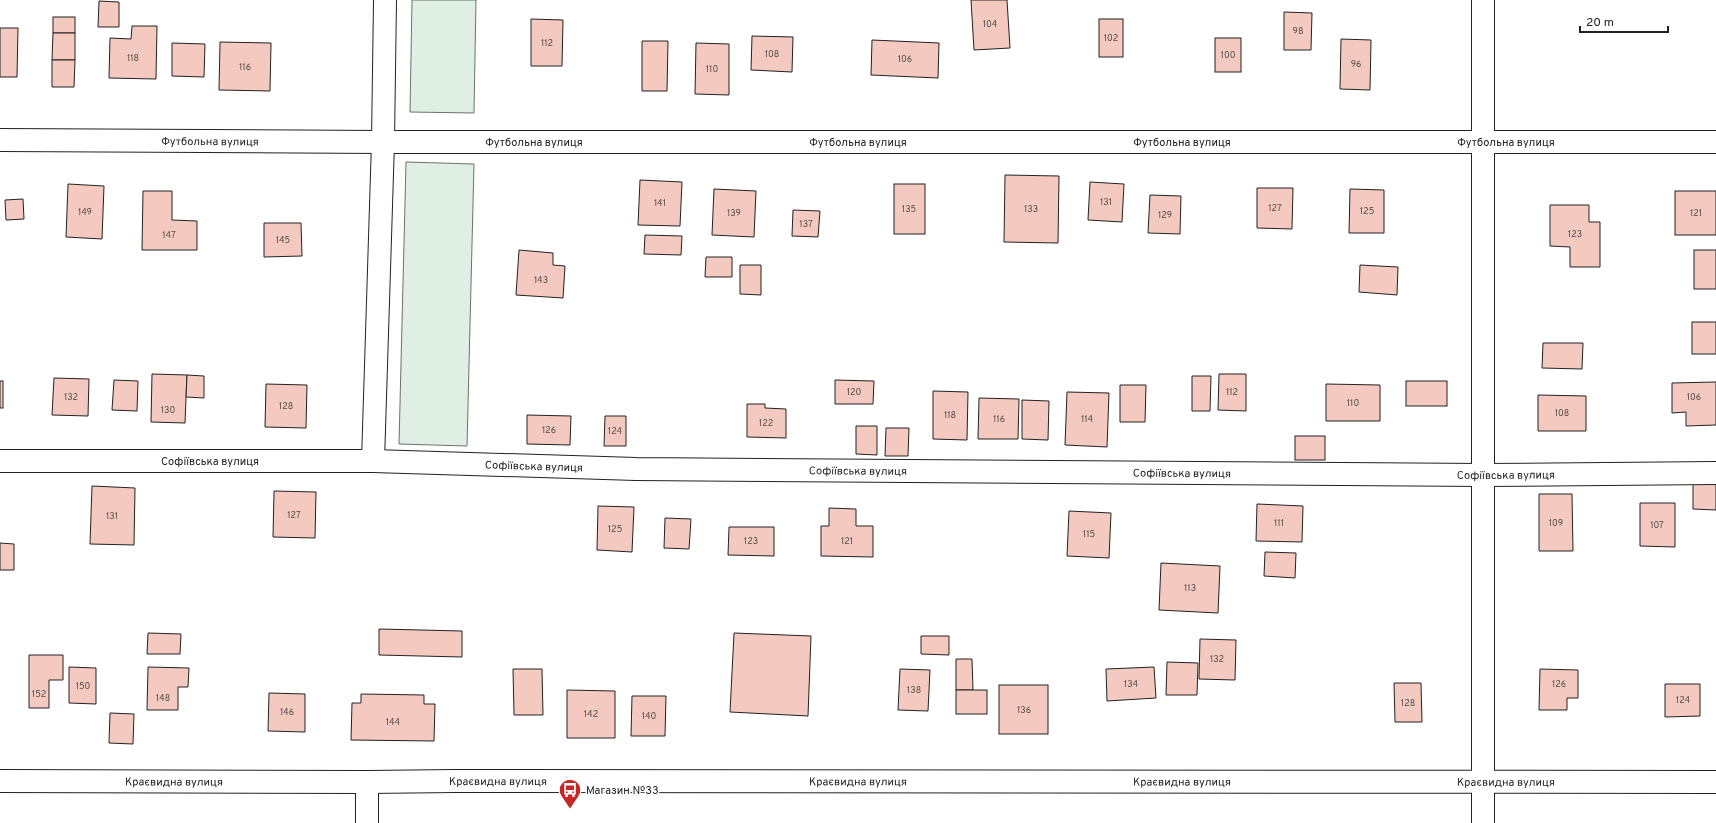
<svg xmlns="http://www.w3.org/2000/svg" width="1716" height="823" viewBox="0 0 1716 823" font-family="Overpass,sans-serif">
	<rect width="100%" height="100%" fill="#fff"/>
	<g fill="#e0efe3" stroke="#6f6f6f">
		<path d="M412,0H476L474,113L410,112Z"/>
		<path d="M406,162L474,164L467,446L399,444Z"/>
	</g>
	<g fill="#f3c9c0" stroke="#222">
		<path d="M971,0H1007L1010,48L974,50Z"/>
		<path d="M99,1L119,2V27H98Z"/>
		<path d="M1284,12L1312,13L1311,50H1284Z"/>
		<rect x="53" y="17" width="22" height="16"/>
		<path d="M531,19L563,20L562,66H531Z"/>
		<rect x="1099" y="19" width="24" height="38"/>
		<path d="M132,26H157L156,79L109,78L110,38L131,39Z"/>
		<path d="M0,28H18L17,77H0Z"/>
		<path d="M53,33H75V60H52Z"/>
		<path d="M752,36L793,37L792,72L751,70Z"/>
		<rect x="1215" y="38" width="26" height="34"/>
		<path d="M1341,39L1371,40L1370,90L1340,89Z"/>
		<path d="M872,40L939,43L938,78L871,75Z"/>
		<path d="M642,41H668L667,91H642Z"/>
		<path d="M220,42L271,43L270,91L219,90Z"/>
		<path d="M172,43L205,44L204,77L172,76Z"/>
		<path d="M696,43L729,44V95L695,94Z"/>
		<path d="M52,60H75L74,87H52Z"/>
		<path d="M1005,175L1059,176L1058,243L1004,242Z"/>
		<path d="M640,180L682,182L680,226L638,225Z"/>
		<path d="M1090,182L1124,184L1122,222L1088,220Z"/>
		<path d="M68,184L104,186L102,239L66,237Z"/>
		<rect x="894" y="184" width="31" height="50"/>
		<path d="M1257,188H1293L1292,229L1257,228Z"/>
		<path d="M714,189L756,191L754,237L712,235Z"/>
		<path d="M1350,189L1384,190V233H1349Z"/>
		<path d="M143,191H172V220L197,221V250H142Z"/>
		<rect x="1675" y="191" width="41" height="44"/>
		<path d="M1150,195L1181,196L1180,234L1148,233Z"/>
		<path d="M23,199L24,219L6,220L5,200Z"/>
		<path d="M1550,205H1589V222H1600V267H1570V247L1550,246Z"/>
		<path d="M793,210L820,211L818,237L792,236Z"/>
		<path d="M264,223H301L302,256L264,257Z"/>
		<path d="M645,235L682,236L681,255L644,254Z"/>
		<path d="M519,250L553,253V265L565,266L563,298L516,295Z"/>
		<rect x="1694" y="250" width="22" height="39"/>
		<path d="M706,257H732V277H705Z"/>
		<path d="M740,265H761V295L740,294Z"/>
		<path d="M1360,265L1398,267L1397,295L1359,292Z"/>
		<rect x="1692" y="322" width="24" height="32"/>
		<path d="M1543,343H1583L1582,369L1542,368Z"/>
		<path d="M152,374L187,375L185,423L151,422Z"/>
		<path d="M1219,374H1246V411L1218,410Z"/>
		<path d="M187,375L204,376V398L186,397Z"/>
		<path d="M1192,376H1211L1210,411H1192Z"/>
		<path d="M54,378L89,379L88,416L52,415Z"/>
		<path d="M114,380L138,381L137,411L112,410Z"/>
		<path d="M835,380L874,381L873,404H835Z"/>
		<rect x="0" y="381" width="3" height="27"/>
		<rect x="1406" y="381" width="41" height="25"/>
		<path d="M1716,382V425L1686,426V412L1672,413V383Z"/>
		<path d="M266,384L307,385L306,428L265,427Z"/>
		<path d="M1326,384L1380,385V421H1326Z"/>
		<path d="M1120,385H1146L1145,422H1120Z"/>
		<path d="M933,391L968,392L967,440L933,439Z"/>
		<path d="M1067,392L1109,393L1107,447L1065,445Z"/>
		<path d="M1538,395L1586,396V431H1538Z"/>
		<path d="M979,398L1019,399L1018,439H978Z"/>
		<path d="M1022,400L1049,401L1048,440L1022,439Z"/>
		<path d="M747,404H765V408L786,409V438L747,437Z"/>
		<path d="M527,415L571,416L570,445L527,444Z"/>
		<path d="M605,416H626V446H604Z"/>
		<path d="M856,426H877V455L856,454Z"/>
		<path d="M886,428H909L908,456H885Z"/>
		<rect x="1295" y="436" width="30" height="24"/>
		<path d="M1693,483H1716V510L1693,509Z"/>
		<path d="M92,486L135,488L134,545L90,544Z"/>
		<path d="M274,491L316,492L315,538L273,537Z"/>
		<path d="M1539,494H1572L1573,551H1539Z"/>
		<path d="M1640,503H1675V547L1640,546Z"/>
		<path d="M1257,504L1303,506L1302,542L1256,541Z"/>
		<path d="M598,506L634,507L632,552L597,550Z"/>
		<path d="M829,508L856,509V526H873V557L821,556V526H829Z"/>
		<path d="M1069,511L1111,513L1109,558L1067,556Z"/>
		<path d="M665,518L691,519L689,549L664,548Z"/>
		<path d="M729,527H774V556L728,555Z"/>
		<path d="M0,543L14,544V570H0Z"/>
		<path d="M1265,552L1296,553L1295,578L1264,576Z"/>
		<path d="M1161,563L1220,566L1218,613L1159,610Z"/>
		<path d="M379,629L462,631V657L379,655Z"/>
		<path d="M148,633L181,634L180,654H147Z"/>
		<path d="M734,633L811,636L808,716L730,712Z"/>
		<path d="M921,636H949V655L921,654Z"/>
		<path d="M1200,639L1236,640L1235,680L1199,679Z"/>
		<path d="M29,655H63V680H49V708H29Z"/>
		<path d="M956,659H972L973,690H956Z"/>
		<path d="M1167,662L1198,663L1197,695H1166Z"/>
		<path d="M69,667L96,668V704L69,703Z"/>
		<path d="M148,667L189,668L188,687H178V710H147Z"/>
		<path d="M1154,667L1156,698L1107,701L1106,669Z"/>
		<path d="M513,669H542L543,715H514Z"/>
		<path d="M900,669L930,670L928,711L898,710Z"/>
		<path d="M1540,669L1578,670V698H1567V710H1539Z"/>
		<path d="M1394,683H1421L1422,722H1395Z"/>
		<path d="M1665,684H1700V716L1665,717Z"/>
		<rect x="999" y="685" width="49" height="49"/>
		<path d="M567,690L615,691V738H567Z"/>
		<rect x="956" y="690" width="31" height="24"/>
		<path d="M269,693L305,694V732L268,731Z"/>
		<path d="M361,694L424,695V704H435L434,741L351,740L352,703H361Z"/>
		<path d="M632,696H666L665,736H631Z"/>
		<path d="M110,713L134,714L133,744L109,743Z"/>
	</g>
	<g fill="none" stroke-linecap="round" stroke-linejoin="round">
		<g stroke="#222" stroke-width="24">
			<g id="minor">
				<path d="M1483,0V823"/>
				<path id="s1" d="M0,140L383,142H1716"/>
				<path id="s2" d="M0,461H373L636,469L1483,475L1716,473"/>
				<path d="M373,461L383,142L385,0"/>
				<path id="s3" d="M0,781L367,782L456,781L1716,782"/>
				<path d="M367,782V823"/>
			</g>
		</g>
		<use href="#minor" stroke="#fff" stroke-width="22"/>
	</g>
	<defs>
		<g id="bus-pin" transform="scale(1.15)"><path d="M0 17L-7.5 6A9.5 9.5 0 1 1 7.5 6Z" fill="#c62828" stroke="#fff"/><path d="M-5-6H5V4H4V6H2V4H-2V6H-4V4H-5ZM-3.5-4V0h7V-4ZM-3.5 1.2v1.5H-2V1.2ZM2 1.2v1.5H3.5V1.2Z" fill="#fff"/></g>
	</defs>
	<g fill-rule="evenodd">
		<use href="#bus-pin" x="570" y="790"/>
	</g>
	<g text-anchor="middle" stroke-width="3" stroke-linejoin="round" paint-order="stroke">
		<g font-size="9" fill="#564c4a">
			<text x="990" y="27">104</text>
			<text x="1298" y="34">98</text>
			<text x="1111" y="41">102</text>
			<text x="547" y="46">112</text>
			<text x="772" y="57">108</text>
			<text x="1228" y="58">100</text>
			<text x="133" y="61">118</text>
			<text x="905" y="62">106</text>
			<text x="1356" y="67">96</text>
			<text x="245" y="70">116</text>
			<text x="712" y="72">110</text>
			<text x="1106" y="205">131</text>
			<text x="660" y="206">141</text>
			<text x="1275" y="211">127</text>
			<text x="909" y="212">135</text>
			<text x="1031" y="212">133</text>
			<text x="1367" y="214">125</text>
			<text x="85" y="215">149</text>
			<text x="734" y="216">139</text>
			<text x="1696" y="216">121</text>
			<text x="1165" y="218">129</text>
			<text x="806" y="227">137</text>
			<text x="1575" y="237">123</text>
			<text x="169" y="238">147</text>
			<text x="283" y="243">145</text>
			<text x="541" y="283">143</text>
			<text x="854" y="395">120</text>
			<text x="1232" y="395">112</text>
			<text x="71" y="400">132</text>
			<text x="1694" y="400">106</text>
			<text x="1353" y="406">110</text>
			<text x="286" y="409">128</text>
			<text x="168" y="413">130</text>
			<text x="1562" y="416">108</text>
			<text x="950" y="418">118</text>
			<text x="999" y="422">116</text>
			<text x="1087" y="422">114</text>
			<text x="766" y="426">122</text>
			<text x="549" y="433">126</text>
			<text x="615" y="434">124</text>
			<text x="294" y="518">127</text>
			<text x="112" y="519">131</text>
			<text x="1279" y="526">111</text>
			<text x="1556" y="526">109</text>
			<text x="1657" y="528">107</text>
			<text x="615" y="532">125</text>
			<text x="1089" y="537">115</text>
			<text x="751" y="544">123</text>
			<text x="847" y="544">121</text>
			<text x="1190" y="591">113</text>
			<text x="1217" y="662">132</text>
			<text x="1131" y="687">134</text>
			<text x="1559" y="687">126</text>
			<text x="83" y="689">150</text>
			<text x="914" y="693">138</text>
			<text x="39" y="697">152</text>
			<text x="163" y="701">148</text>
			<text x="1683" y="703">124</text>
			<text x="1408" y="706">128</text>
			<text x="1024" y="713">136</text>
			<text x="287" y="715">146</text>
			<text x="591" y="717">142</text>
			<text x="649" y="719">140</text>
			<text x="393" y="725">144</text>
		</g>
		<g font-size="11" fill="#222" stroke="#fff">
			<text dy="4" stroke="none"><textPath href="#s1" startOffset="210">Футбольна вулиця</textPath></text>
			<text dy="4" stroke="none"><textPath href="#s1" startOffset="534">Футбольна вулиця</textPath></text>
			<text dy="4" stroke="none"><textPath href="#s1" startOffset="858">Футбольна вулиця</textPath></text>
			<text dy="4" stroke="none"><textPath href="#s1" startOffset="1182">Футбольна вулиця</textPath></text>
			<text dy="4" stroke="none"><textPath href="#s1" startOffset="1506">Футбольна вулиця</textPath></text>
			<text dy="4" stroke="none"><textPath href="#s2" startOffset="210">Софіївська вулиця</textPath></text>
			<text dy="4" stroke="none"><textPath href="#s2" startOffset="534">Софіївська вулиця</textPath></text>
			<text dy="4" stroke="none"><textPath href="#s2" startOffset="858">Софіївська вулиця</textPath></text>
			<text dy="4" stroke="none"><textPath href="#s2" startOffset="1182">Софіївська вулиця</textPath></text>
			<text dy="4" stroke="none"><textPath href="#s2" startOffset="1506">Софіївська вулиця</textPath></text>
			<text dy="4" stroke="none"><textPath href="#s3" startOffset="174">Краєвидна вулиця</textPath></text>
			<text dy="4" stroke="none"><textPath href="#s3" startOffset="498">Краєвидна вулиця</textPath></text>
			<text dy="4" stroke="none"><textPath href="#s3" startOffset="858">Краєвидна вулиця</textPath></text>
			<text dy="4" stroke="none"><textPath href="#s3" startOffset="1182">Краєвидна вулиця</textPath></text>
			<text dy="4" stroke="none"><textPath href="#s3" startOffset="1506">Краєвидна вулиця</textPath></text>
		</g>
		<g font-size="11" fill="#222" stroke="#fff" text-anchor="start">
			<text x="586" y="794">Магазин №33</text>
		</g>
	</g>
	<path d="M1580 26v6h88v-6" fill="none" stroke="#222222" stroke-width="2"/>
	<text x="1586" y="26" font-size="12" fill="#222222" stroke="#ffffff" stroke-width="3" paint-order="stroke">20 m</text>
</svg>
